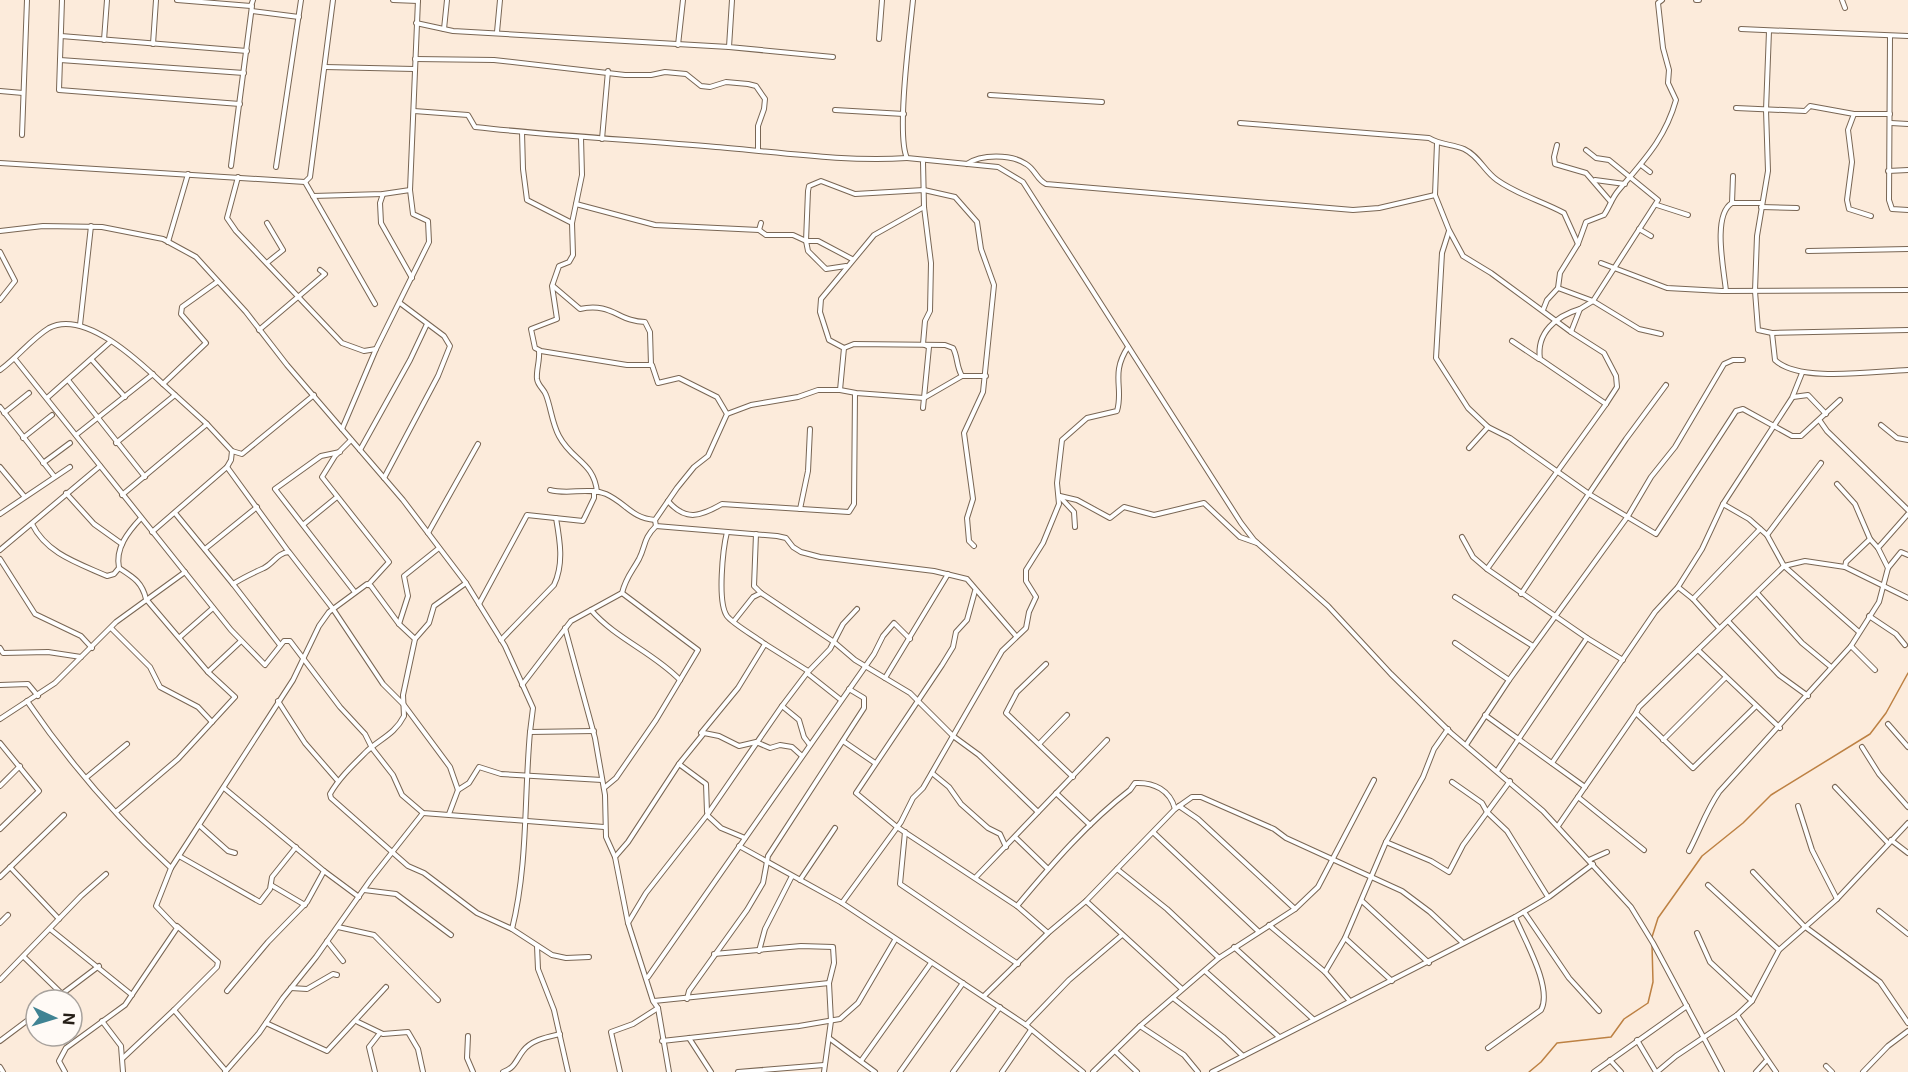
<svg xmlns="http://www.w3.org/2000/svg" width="1908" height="1072" viewBox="0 0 1908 1072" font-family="Inter,sans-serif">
	<rect width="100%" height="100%" fill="#fcebdb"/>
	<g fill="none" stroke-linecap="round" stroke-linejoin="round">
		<g stroke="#bd8143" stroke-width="1.5">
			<path d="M1652,937L1658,918L1702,856L1743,823L1771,795L1870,734L1886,713L1908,673"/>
			<path d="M1529,1072L1541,1062L1557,1043L1611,1037L1624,1019L1648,1003L1653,982L1652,945"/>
		</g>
		<g stroke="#796654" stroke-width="6">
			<g id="minor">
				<path d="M62,0L59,90L240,104"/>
				<path d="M177,0L251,6L253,0"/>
				<path d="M393,0L418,1"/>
				<path d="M732,0L729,47L833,57"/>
				<path d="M913,0C910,31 896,135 907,158L998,167L1023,182L1241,523L1254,540L1328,606L1391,674L1451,733L1543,811L1631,907L1653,943L1722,1072"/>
				<path d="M1696,0H1699"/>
				<path d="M1842,0L1845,8"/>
				<path d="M252,11L299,17"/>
				<path d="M416,23L453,31L729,47"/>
				<path d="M444,29L447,0"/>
				<path d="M1741,29L1908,36"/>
				<path d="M1769,31L1766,110L1768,171L1757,236L1755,291L1758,330L1772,333L1908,330"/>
				<path d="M497,32L500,0"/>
				<path d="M61,36L247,51"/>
				<path d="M1890,36L1889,200L1892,209L1908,210"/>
				<path d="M879,39L882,0"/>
				<path d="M104,40L107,0"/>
				<path d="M153,44L156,0"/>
				<path d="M678,45L683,0"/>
				<path d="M415,59L494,60L625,75H651L665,72L686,74L701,86L710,87L726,82L748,84L756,86L765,99L764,109L758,126V150"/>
				<path d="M60,60L244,73"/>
				<path d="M325,67L414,69"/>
				<path d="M0,91L23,93"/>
				<path d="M990,95L1102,102"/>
				<path d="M1736,108L1805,111L1810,106L1854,114H1890"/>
				<path d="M835,110L904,114"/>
				<path d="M414,111L468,115L475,127C555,136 635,140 716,147C779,152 843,162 907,158"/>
				<path d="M1854,114L1848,130L1852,162L1847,200L1849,209L1871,216"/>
				<path d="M1240,123L1429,138C1440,145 1452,144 1464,149C1479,156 1484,171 1497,180C1518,195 1542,201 1564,213L1578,244"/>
				<path d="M1891,123L1908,124"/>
				<path d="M522,132L523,169L527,200L572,223"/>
				<path d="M22,135L27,0"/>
				<path d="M581,138L582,175L572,223L573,255L569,262L559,266L552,286L557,319L531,329L535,348L541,351L627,365H652L658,383L679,378L717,397L727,414L708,456L694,467L677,488L655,520L656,526L777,536L786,538L793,547L801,552L820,557L934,571L967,579L1016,636"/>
				<path d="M602,139L608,71"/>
				<path d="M1557,145L1554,157L1555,164L1586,173L1611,202"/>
				<path d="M923,162L924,207L931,263L930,311L925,321L923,344L929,347L923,408"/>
				<path d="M0,163L305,182L310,177L333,0"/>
				<path d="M967,164C981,154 1011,154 1026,164C1035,169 1037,180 1046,184L1353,210L1379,208L1435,195L1449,230L1463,256L1491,273L1571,332L1604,353L1616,376L1617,387L1606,404L1487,569"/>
				<path d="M1641,165L1650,172"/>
				<path d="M231,166L252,6"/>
				<path d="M276,167L301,0"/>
				<path d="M1888,171L1908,170"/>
				<path d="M238,177L227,218L236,231L342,343L364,351L376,349"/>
				<path d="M1595,180L1625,184"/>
				<path d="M305,182L375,304"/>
				<path d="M383,194L380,203L381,223L412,278"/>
				<path d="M1435,195L1437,143"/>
				<path d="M313,196L383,194L410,190L418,0"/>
				<path d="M1732,203L1733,176"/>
				<path d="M576,204L655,225L759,230L766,235H793L806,241H818L852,259"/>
				<path d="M1657,205L1688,215"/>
				<path d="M1761,207L1797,208"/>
				<path d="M267,223L283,250L268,262"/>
				<path d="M1639,229L1651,236"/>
				<path d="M759,230L761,223"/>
				<path d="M0,231L43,226L102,227L163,239L196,257L246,312L287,365L403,500L466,583L505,646L533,708L530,732L594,731"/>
				<path d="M1449,231L1442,253L1436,358L1468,408L1488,427L1510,438L1589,494L1656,534L1736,411L1743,409L1792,436H1801L1840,400"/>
				<path d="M168,242L188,174"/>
				<path d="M1808,251L1908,249"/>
				<path d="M0,252L15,281L0,300"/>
				<path d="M1601,263L1667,288L1722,291L1908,290"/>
				<path d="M846,266L826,269L808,251L806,241L808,191L809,186L821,181L855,194L924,190L955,197L977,222L981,249L994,285L983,392L964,433L973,499L967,518L969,541L974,546"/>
				<path d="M553,286L580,309C612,302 619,322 645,322L650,332L651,365"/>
				<path d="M1558,288L1593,301L1639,329L1661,334"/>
				<path d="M1726,291C1724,270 1712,215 1732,203H1762"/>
				<path d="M1580,309C1556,316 1536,333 1540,359L1606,404"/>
				<path d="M1543,310L1547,300L1558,288L1560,273L1578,244L1586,222L1604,215C1609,208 1612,198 1618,191C1644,160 1665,139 1676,100L1668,83L1669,70L1663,48L1658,3L1662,0"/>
				<path d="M80,325L91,226"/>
				<path d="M259,330L325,274L320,270"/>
				<path d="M1571,332L1580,309L1593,301L1658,200L1609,160L1596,158L1586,150"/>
				<path d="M1772,333L1775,360C1799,383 1875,371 1908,370"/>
				<path d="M1512,341L1539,359"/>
				<path d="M844,348L854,344L945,345L953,348C958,357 956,366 962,376"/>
				<path d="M539,351C540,361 536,370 537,379C538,386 544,389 546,395C551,408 552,423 559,436C572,461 594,462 597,492"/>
				<path d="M15,359L231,630L265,665L284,641H290L340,707L365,734L372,748L393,775L402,795L423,813L604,827"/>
				<path d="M92,360L125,397"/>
				<path d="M0,370C17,358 31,339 49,328C84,309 139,361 163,384"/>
				<path d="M68,380L145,477"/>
				<path d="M840,390L844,348L829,340L820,312L821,299L874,235L924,207"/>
				<path d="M1793,397L1808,395L1826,414"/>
				<path d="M47,398L110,342"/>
				<path d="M0,407L54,476"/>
				<path d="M4,413L29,393"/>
				<path d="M727,414L751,405L798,397L818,390H840L856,393L924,398L962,376H986"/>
				<path d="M1820,421L1827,431L1908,510"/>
				<path d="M1881,425L1897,438L1908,440"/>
				<path d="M342,429L376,349L429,242L428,221L413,214L410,190"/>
				<path d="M76,435L153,374"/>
				<path d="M23,438L52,415"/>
				<path d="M351,440L335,456L322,477L389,562L368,585"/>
				<path d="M116,443L175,395"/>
				<path d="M1469,448L1488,427"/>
				<path d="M360,450L410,360L427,324"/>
				<path d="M232,451L242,454L314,395"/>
				<path d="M340,452L321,456L275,489L354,591"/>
				<path d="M43,463L70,443"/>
				<path d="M0,467L24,496"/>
				<path d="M227,467L288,551"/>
				<path d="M384,478L438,376L450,346L444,336L400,303"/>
				<path d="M1837,484L1855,504L1870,539"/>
				<path d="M550,490C568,495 589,487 606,494C626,503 631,518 655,520"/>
				<path d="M66,493L94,524L122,544"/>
				<path d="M122,495L207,424L163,384L206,343L181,314L182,307L217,282"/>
				<path d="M1060,496L1077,500L1110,518L1124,507L1154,515L1204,503L1240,537L1257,543"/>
				<path d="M1060,497L1074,512L1075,527"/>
				<path d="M668,501C686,522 701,516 722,504L849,512L854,504L855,393"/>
				<path d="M1723,504L1749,519L1767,535L1784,566L1859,632"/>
				<path d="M800,509L808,471L810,429"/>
				<path d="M175,513L233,584"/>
				<path d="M0,514L70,467"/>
				<path d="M32,524C47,554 78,563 107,576L114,574L119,568C133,577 142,582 146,599L208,672L235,697L178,759L117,811"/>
				<path d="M304,524L337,497"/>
				<path d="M152,532L227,467L231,460L232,451L207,424"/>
				<path d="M727,532C723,548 717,602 727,616C733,624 756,637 765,644"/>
				<path d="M428,533L478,444"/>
				<path d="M756,534L754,586L761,593L834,642L855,660L910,693L953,736L979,755L1038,812"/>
				<path d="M1767,535L1821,463"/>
				<path d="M1462,537L1473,557L1487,569L1587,638L1623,660"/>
				<path d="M1878,548L1870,539L1846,562L1845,567L1908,598"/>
				<path d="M205,549L257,507"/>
				<path d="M0,550L100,466"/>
				<path d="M0,559L35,614L81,636L92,648"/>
				<path d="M119,568C115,548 128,532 141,518"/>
				<path d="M1888,568L1901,552L1908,555"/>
				<path d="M1678,587L1693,599L1719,628"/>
				<path d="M975,591L967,620L956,632L953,647L942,665L856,793L897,827L1017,906L1048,933"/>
				<path d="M1521,594L1626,439L1666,385"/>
				<path d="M1758,594L1802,643L1831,667"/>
				<path d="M1455,597L1533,646"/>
				<path d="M1693,599L1760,529"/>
				<path d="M479,604L527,515L583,521L594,498V491"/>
				<path d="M591,610C616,639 653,652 680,680"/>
				<path d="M1869,616L1896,634L1905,645"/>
				<path d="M734,621L753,597L761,593"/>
				<path d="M1728,621L1779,675L1808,696"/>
				<path d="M399,624L408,596L404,576L439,548"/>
				<path d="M111,628L150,667L160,687L198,707L212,722"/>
				<path d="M565,628L595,738L605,795L606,837L615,857L628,923L653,1001L658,1008L669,1072"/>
				<path d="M180,637L213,608"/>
				<path d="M415,639L429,623L434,606L466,583"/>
				<path d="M501,640L554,585C564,564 560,541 556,518"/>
				<path d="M1455,643L1509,680"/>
				<path d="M280,645L233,584C244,577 253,573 264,568C274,563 277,553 289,552L333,609L383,684L404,705L450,767L458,790L449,814"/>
				<path d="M1851,646L1875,670"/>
				<path d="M0,648L3,653L48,652L81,657"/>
				<path d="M1698,650L1780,728"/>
				<path d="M1046,664L1017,692L1006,713L1073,777"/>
				<path d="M208,672L241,641"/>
				<path d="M807,673L841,700"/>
				<path d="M885,678L948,574"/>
				<path d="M0,685L28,684L38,696"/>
				<path d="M522,685L571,621L622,593C626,577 632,572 639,559C646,545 643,539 656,526"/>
				<path d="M27,701C68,761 118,819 171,868L156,906L177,928L125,1005L66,1048L59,1061L65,1072"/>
				<path d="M278,701L305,743L338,781"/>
				<path d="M782,706L799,720L804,737L810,745"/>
				<path d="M1756,706L1693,768L1636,713L1639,707L1784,566L1805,561L1845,567"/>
				<path d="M1485,715L1585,787"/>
				<path d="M0,719L55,683L116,622L185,572"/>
				<path d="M1888,724L1908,747"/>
				<path d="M701,733L738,688L765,644L808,671"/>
				<path d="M1663,740L1725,678"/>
				<path d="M843,741L875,763"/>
				<path d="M0,743L39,791L0,829"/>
				<path d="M1040,743L1067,715"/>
				<path d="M1466,745L1509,680L1628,516L1651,477L1675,447L1724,364L1733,360H1743"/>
				<path d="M1862,747L1879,774L1908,807"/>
				<path d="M1552,763L1655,612L1678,587L1702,549L1723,504L1792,398L1802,373"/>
				<path d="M679,764L706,784L707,812"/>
				<path d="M1497,771L1587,638"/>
				<path d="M932,773L949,787L961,804L988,828L1000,834L1006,847"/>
				<path d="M87,777L127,744"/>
				<path d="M1452,782L1482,803L1487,812L1507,831L1548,897"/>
				<path d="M0,786L20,766"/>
				<path d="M1835,787L1888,843"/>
				<path d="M224,788L324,871"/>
				<path d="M604,788L616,778L656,720L698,650L622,593"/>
				<path d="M458,790L469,783L479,767L501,774L602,780"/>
				<path d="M1056,793L1090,825"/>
				<path d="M1578,797L1644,850"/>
				<path d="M1179,806L1198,819L1295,909"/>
				<path d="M1798,806L1812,850L1837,899"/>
				<path d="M707,815L721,828L745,838"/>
				<path d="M199,825L228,851L235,853"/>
				<path d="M1558,826L1636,713"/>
				<path d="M905,832L900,884L1018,964"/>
				<path d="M1154,833L1258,931"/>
				<path d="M1016,838L1048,869"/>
				<path d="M1891,840L1908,853"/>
				<path d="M1386,842L1431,861L1449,872L1463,845L1510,781"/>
				<path d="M739,846L842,903L1026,1025L1083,1072"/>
				<path d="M1689,851C1700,830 1706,811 1719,792L1851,646L1879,602L1888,568L1878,548L1908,514"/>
				<path d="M179,856L260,902L270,889L272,877L296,847"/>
				<path d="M615,857L628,842L679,764L704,733L719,736L739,746L756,742L770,748L780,745L792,747L802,756"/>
				<path d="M1589,860L1607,852"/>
				<path d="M10,867L59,919"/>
				<path d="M171,868L293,680L319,626L329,612L367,584L371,586L399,624L415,639L403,695L404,716C395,734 380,739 367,751C354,764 339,778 330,794L331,798L408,866L424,873L477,913L512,929L552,955L566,958L589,957"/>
				<path d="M1117,869L1167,909L1219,958"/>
				<path d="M1753,872L1804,926L1880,982L1908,1023"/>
				<path d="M0,877L64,815"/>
				<path d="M976,877L1107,740"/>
				<path d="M800,880L835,828"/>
				<path d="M271,885L305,905"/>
				<path d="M1708,885L1779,950"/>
				<path d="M364,890L396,894L451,935"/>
				<path d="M1086,901L1182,989"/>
				<path d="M1362,901L1429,963"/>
				<path d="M842,903L901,822L913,798L923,788L1002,651L1026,628L1029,612L1036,597L1026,581V570L1043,543L1059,504L1057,483L1062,440L1087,418L1117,411C1124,388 1110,374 1128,347"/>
				<path d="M1017,906C1052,864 1087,823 1130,790L1135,783C1154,782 1170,790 1175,809"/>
				<path d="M1879,911L1908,934"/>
				<path d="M1524,912L1569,978L1599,1011"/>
				<path d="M0,923L8,915"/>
				<path d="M628,923L646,893L707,815L782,706L807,673L830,649L843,624L857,609"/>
				<path d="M1269,925L1325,972L1349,1000"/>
				<path d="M338,927L374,935L438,1000"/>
				<path d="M50,929L132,995"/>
				<path d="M512,929C528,865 524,799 530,732"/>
				<path d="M1697,933L1710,962L1752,1001"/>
				<path d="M1345,938L1392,981"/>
				<path d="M327,941L343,961"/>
				<path d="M537,946L538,969L554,1010L568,1072"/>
				<path d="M1234,947L1313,1019"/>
				<path d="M759,951L765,929L792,876"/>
				<path d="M714,954L801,946L833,947L834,963L829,983L831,1021L824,1072"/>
				<path d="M24,957L62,994"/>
				<path d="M1205,971L1278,1036"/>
				<path d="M1325,972L1345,938L1386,842L1423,777L1434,749L1448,729"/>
				<path d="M648,977L874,654L883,636L894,623L910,639"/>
				<path d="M0,980L81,896L106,874"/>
				<path d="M291,988L307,989L333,974L337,975"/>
				<path d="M227,991L268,942L307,902L324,871L359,897"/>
				<path d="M984,996L1048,933L1086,901L1175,809L1192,797H1201L1274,829L1286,838L1402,891L1430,912L1463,943"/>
				<path d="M1173,998L1223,1037L1243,1056"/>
				<path d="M687,999L689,991L747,910L763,883L768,856L864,708V698L849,689"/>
				<path d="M54,1000L99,966"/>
				<path d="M654,1001L829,983"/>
				<path d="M174,1010L217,967L218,962L177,926"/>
				<path d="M1737,1015L1776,1072"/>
				<path d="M102,1021L121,1046L123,1072"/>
				<path d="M358,1022L383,1034L408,1032L418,1049L423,1072"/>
				<path d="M266,1023L327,1051L386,987"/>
				<path d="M1026,1025L1069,980L1122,935"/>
				<path d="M1140,1026L1184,1055L1198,1072"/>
				<path d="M468,1036L467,1058L473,1072"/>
				<path d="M689,1038L711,1072"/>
				<path d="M829,1038L875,1072"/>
				<path d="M1637,1040L1656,1072"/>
				<path d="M0,1041L36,1014"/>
				<path d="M662,1041L799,1026L840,1019L858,1003L895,940"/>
				<path d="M1488,1048L1541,1010C1553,988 1524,939 1515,917"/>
				<path d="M1116,1052L1137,1072"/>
				<path d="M123,1058L174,1010L226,1071"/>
				<path d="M1610,1060L1621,1072"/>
				<path d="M861,1061L931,963"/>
				<path d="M1826,1066L1832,1072"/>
				<path d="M0,1067L3,1072"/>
				<path d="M225,1072L259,1033L283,998L316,957L371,879L423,813"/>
				<path d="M375,1072L369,1047L380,1033"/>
				<path d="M503,1072C515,1068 516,1060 523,1051C531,1040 547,1037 560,1034"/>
				<path d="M620,1072L611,1032L633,1024L658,1008"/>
				<path d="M738,1072L824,1065"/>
				<path d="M900,1072L963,983"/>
				<path d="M953,1072L1000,1007"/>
				<path d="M1002,1072L1031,1030"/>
				<path d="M1093,1072L1140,1026L1219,958L1295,909L1318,887L1374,780"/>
				<path d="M1212,1072L1515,917L1549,897L1593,864"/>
				<path d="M1594,1072L1687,1006"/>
				<path d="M1657,1072L1676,1056L1737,1015L1752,1001L1779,950L1837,899L1908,823"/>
				<path d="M1756,1072L1766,1061"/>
				<path d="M1863,1072L1888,1046L1908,1031"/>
			</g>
		</g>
		<use href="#minor" stroke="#fff" stroke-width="4"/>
	</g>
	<g transform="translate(54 1018) rotate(94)"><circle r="28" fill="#fffaf6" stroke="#a8a29d" stroke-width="1.5"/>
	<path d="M0-4.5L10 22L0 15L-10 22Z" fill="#408393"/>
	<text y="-9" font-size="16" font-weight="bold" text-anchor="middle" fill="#261e17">N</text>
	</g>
</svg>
